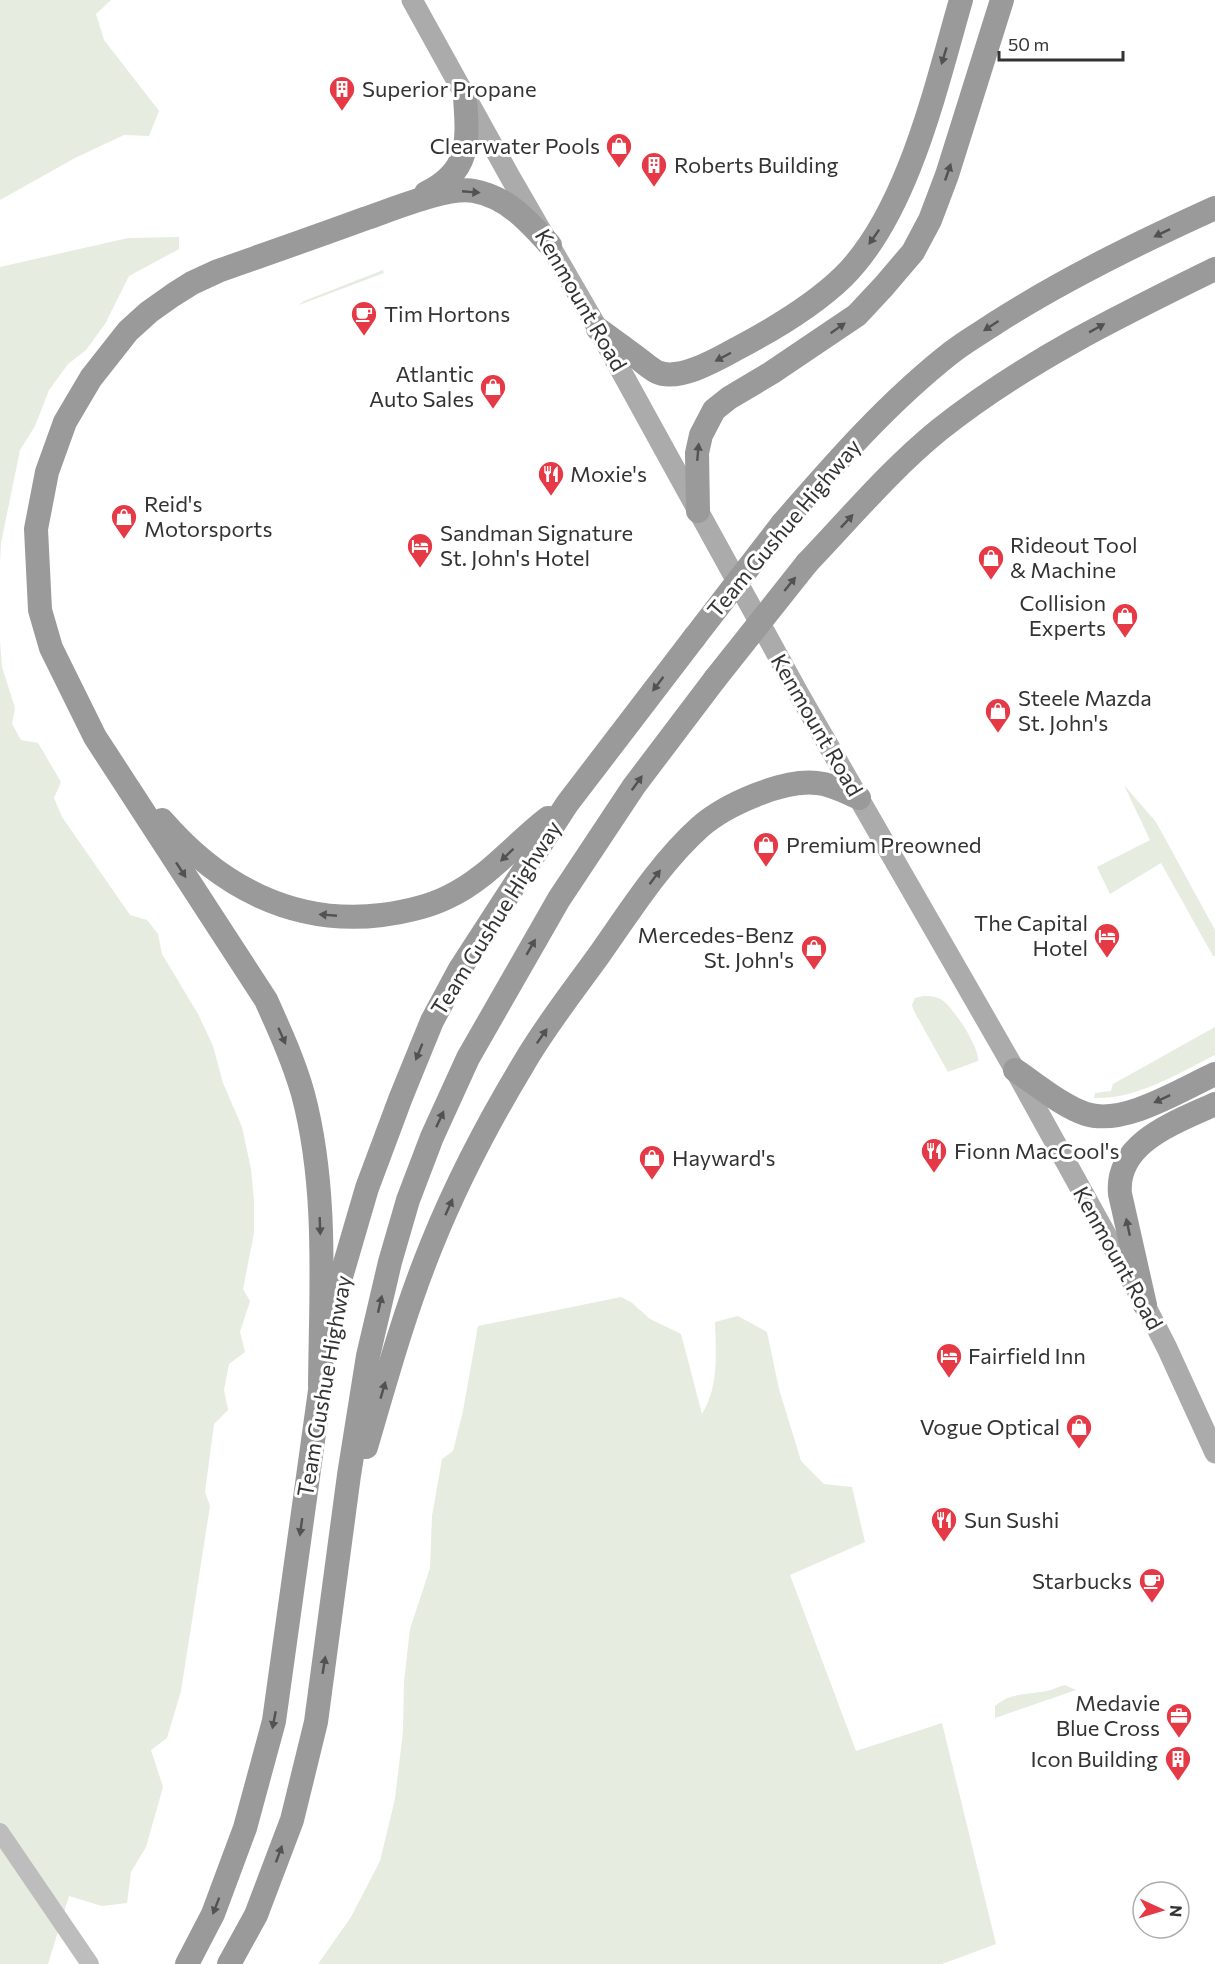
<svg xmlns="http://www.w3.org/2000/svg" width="1215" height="1964" viewBox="0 0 1215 1964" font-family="Commissioner,sans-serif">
	<rect width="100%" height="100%" fill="#fff"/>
	<g fill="#e6ecdf">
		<path d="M0,0H111L96,14L104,40L159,111L149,136L124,135L75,158L0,200Z"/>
		<path d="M179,237V249L129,276L105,324L86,350L68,364L49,390L35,426L20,450L1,543L0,563V267L128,238Z"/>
		<path d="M383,270L384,273L299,305L304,301Z"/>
		<path d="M0,641L2,667L15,708L12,724L21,740L38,743L61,782L54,798L62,817L130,915L147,920L158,934L162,954L198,1014L213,1046L223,1083L242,1127L251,1169L254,1200V1233L243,1289L250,1301L240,1332L245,1352L229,1364L224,1390L228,1410L214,1424L205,1492L210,1506L181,1691L167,1738L151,1750L163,1787L146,1847L131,1872L127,1903L102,1906L69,1896L48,1964H0Z"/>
		<path d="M1124,785L1156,822L1215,930V956H1213L1161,863L1110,894L1097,867L1150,840Z"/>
		<path d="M923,996C930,996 936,996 942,1000C953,1007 980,1048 978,1061L948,1072L914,1011L912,1005L915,998Z"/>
		<path d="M1215,1027V1055C1177,1074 1138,1099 1094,1098L1095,1093L1111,1091L1113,1084Z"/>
		<path d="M621,1297L631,1302L650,1319L681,1334L702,1414C719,1387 716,1353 715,1322L738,1316L767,1332L779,1389L801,1461L824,1484L852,1487L865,1542L790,1575L856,1751L942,1723L996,1944L942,1964H318L351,1917L380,1861L395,1799L403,1731L404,1682L410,1629L430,1568L432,1516L442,1459L453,1451L463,1411L478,1326Z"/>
		<path d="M1065,1685L1076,1690L995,1718V1706C1012,1692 1027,1695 1047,1691C1053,1690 1059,1686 1065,1685Z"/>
	</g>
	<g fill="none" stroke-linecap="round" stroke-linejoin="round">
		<path stroke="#bdbdbd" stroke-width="18" d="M0,1832L90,1964"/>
		<path stroke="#ababab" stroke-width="21" d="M412,0L509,175L598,329L800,696L1015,1070L1145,1305L1167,1348L1215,1453"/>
		<g stroke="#9a9a9a" stroke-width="24">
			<path d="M426,193C471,171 468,141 465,97"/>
			<path d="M598,329C612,339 625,349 639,359C644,363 651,369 657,372C679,382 718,359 738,348C774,329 813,306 843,277C908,213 936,86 961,0"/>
			<path d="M698,511L697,453L701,435L714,410L729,398L771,373L857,315L884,286L913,252L930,220L947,175L1002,0"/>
			<path d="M782,524C835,463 888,402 952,352C966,341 982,332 997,322C1066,278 1140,242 1215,208"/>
			<path d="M807,563C850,518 891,469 939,430C1023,363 1119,316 1215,269"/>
			<path d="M162,820C219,886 293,926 382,915C404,912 428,907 448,897C488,878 514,844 548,818"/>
			<path d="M1015,1070C1036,1084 1062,1106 1086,1114C1124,1126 1180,1090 1215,1074"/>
			<path d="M1145,1305L1120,1194C1115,1142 1177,1122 1215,1104"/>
			<path d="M331,1329L341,1277L367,1188L401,1097L432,1021L460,969L567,804L694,638"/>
			<path d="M320,1385C321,1289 328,1188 303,1094C294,1062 280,1031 266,1000L95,737L51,648L40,610L36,529L47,472L65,422L91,378L128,331L149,312L173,295L192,283L218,271C266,254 315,237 364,219C391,210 447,186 474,191C507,197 528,221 550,245"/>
			<path d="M366,1447C386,1379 405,1310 432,1244C457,1182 489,1121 524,1063C546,1025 574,990 599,955C630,911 660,863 700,827C725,805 783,779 817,783C832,784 845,792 859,798"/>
			<path d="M187,1964L213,1914L245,1828L274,1721L323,1369"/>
			<path d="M229,1964L256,1915L292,1820L316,1722L349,1475L368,1356L390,1262L408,1200L432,1137L468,1058L559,899L634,786L715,679"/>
		</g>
		<g stroke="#9a9a9a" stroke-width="24">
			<path d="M694,638L782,524"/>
			<path d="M715,679L807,563"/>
		</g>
	</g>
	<defs><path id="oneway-solid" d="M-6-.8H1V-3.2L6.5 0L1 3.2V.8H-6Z" transform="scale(1.5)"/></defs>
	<g fill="#525252">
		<use href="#oneway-solid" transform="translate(944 56) rotate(107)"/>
		<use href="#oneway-solid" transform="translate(948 172) rotate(-71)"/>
		<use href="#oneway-solid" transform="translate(471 192) rotate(5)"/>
		<use href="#oneway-solid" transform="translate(1162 233) rotate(154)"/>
		<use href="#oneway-solid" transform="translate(874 237) rotate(125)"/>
		<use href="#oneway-solid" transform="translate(991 326) rotate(147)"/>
		<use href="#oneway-solid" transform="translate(838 328) rotate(-35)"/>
		<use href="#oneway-solid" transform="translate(1097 328) rotate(-29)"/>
		<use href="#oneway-solid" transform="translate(723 357) rotate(152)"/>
		<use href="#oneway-solid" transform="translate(698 452) rotate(-85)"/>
		<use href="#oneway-solid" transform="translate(847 521) rotate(-47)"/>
		<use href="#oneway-solid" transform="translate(790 584) rotate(-51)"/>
		<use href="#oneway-solid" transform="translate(658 684) rotate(127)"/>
		<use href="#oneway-solid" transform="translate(637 783) rotate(-54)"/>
		<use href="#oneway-solid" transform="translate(507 855) rotate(136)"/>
		<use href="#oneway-solid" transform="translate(181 870) rotate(57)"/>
		<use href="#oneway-solid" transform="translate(655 877) rotate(-53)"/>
		<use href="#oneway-solid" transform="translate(328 915) rotate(-175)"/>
		<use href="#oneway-solid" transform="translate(531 947) rotate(-60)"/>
		<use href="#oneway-solid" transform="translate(282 1036) rotate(66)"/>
		<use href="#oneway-solid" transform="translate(542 1036) rotate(-55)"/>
		<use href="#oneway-solid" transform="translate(419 1052) rotate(112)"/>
		<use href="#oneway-solid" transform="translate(1162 1099) rotate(155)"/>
		<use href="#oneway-solid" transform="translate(440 1119) rotate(-65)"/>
		<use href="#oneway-solid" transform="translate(449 1207) rotate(-66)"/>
		<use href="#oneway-solid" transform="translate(320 1226) rotate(88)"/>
		<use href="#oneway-solid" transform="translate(1128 1227) rotate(-102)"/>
		<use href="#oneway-solid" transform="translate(380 1304) rotate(-77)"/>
		<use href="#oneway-solid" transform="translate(383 1390) rotate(-74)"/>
		<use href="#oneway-solid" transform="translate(301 1527) rotate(98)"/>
		<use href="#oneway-solid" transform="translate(324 1665) rotate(-81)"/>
		<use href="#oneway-solid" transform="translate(274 1720) rotate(101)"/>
		<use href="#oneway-solid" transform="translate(279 1854) rotate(-70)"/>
		<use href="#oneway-solid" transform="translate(216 1906) rotate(111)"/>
	</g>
	<defs>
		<g id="building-pin" transform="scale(1.35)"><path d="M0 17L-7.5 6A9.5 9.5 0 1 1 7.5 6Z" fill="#e63946" stroke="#fff"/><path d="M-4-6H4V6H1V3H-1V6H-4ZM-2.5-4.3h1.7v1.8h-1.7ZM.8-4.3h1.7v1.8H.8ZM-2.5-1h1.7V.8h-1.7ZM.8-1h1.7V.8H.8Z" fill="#fff"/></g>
		<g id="shop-pin" transform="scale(1.35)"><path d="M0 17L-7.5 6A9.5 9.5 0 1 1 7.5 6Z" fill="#e63946" stroke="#fff"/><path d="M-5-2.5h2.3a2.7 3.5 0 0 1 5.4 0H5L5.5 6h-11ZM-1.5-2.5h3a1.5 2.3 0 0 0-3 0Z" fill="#fff"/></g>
		<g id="cafe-pin" transform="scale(1.35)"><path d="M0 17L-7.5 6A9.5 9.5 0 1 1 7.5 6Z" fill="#e63946" stroke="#fff"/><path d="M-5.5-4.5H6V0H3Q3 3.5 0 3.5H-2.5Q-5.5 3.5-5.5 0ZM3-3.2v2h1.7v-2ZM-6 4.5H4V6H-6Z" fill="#fff"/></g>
		<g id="restaurant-pin" transform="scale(1.35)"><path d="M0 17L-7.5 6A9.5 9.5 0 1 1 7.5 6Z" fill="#e63946" stroke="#fff"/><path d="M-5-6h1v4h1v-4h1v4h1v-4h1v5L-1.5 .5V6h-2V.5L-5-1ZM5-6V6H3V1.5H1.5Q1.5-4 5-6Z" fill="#fff"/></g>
		<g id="hotel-pin" transform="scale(1.35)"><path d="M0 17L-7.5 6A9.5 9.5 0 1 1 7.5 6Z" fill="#e63946" stroke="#fff"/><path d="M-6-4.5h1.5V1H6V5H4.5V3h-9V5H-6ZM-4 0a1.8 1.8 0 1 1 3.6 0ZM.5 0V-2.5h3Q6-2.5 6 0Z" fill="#fff"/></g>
		<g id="office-pin" transform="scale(1.35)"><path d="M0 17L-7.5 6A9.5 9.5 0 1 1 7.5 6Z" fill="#e63946" stroke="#fff"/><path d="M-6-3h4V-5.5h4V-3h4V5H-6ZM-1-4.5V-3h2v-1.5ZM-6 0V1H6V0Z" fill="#fff"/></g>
	</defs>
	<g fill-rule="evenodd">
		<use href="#building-pin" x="342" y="89"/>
		<use href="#shop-pin" x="619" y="146"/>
		<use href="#building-pin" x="654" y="165"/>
		<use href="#cafe-pin" x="364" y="314"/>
		<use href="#shop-pin" x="493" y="387"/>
		<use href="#restaurant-pin" x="551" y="474"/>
		<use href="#shop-pin" x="124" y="517"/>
		<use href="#hotel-pin" x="420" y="546"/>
		<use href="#shop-pin" x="991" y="558"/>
		<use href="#shop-pin" x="1125" y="616"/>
		<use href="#shop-pin" x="998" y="711"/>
		<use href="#shop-pin" x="766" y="845"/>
		<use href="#hotel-pin" x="1107" y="936"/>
		<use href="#shop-pin" x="814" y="948"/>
		<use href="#restaurant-pin" x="934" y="1151"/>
		<use href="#shop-pin" x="652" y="1158"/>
		<use href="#hotel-pin" x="949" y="1356"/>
		<use href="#shop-pin" x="1079" y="1427"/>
		<use href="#restaurant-pin" x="944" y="1520"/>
		<use href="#cafe-pin" x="1152" y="1581"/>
		<use href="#office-pin" x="1179" y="1716"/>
		<use href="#building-pin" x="1178" y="1759"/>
	</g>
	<g text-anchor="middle" stroke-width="6" stroke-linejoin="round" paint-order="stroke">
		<g font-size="22" fill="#333" stroke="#fff" text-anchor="start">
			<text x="362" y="97">Superior Propane</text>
			<text x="600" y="154" text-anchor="end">Clearwater Pools</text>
			<text x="674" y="173">Roberts Building</text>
			<text x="384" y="322">Tim Hortons</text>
			<text x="474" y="382" text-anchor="end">Atlantic<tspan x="474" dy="25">Auto Sales</tspan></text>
			<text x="570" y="482">Moxie's</text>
			<text x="144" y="512">Reid's<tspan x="144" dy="25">Motorsports</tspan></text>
			<text x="440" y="541">Sandman Signature<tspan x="440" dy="25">St. John's Hotel</tspan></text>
			<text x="1010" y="553">Rideout Tool<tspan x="1010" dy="25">&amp; Machine</tspan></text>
			<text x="1106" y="611" text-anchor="end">Collision<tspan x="1106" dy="25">Experts</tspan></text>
			<text x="1018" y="706">Steele Mazda<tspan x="1018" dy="25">St. John's</tspan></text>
			<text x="786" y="853">Premium Preowned</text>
			<text x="1088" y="931" text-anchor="end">The Capital<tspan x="1088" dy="25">Hotel</tspan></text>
			<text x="794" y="943" text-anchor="end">Mercedes-Benz<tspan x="794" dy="25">St. John's</tspan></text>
			<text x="954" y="1159">Fionn MacCool's</text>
			<text x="672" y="1166">Hayward's</text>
			<text x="968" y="1364">Fairfield Inn</text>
			<text x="1060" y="1435" text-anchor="end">Vogue Optical</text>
			<text x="964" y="1528">Sun Sushi</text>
			<text x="1132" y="1589" text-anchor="end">Starbucks</text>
			<text x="1160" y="1711" text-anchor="end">Medavie<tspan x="1160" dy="25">Blue Cross</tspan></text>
			<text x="1158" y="1767" text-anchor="end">Icon Building</text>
		</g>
		<g font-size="22" fill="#333" stroke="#fff">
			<text transform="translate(581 300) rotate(60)" y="8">Kenmount Road</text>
			<text transform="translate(784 528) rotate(-50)" y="8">Team Gushue Highway</text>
			<text transform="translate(817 725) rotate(60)" y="8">Kenmount Road</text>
			<text transform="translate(496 918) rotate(-58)" y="8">Team Gushue Highway</text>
			<text transform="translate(1118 1258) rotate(61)" y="8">Kenmount Road</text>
			<text transform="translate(324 1386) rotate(-80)" y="8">Team Gushue Highway</text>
		</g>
	</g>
	<g transform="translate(1161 1910) rotate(94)"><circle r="28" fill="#ffffff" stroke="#adadad" stroke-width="1.5"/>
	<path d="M0-4.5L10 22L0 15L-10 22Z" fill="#e63946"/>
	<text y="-9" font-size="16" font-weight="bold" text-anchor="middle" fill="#333333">N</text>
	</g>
	<path d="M999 51v9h124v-9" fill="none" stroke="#333333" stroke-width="3"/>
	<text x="1008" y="51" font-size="18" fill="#333333" stroke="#ffffff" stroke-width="4.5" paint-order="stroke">50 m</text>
</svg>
